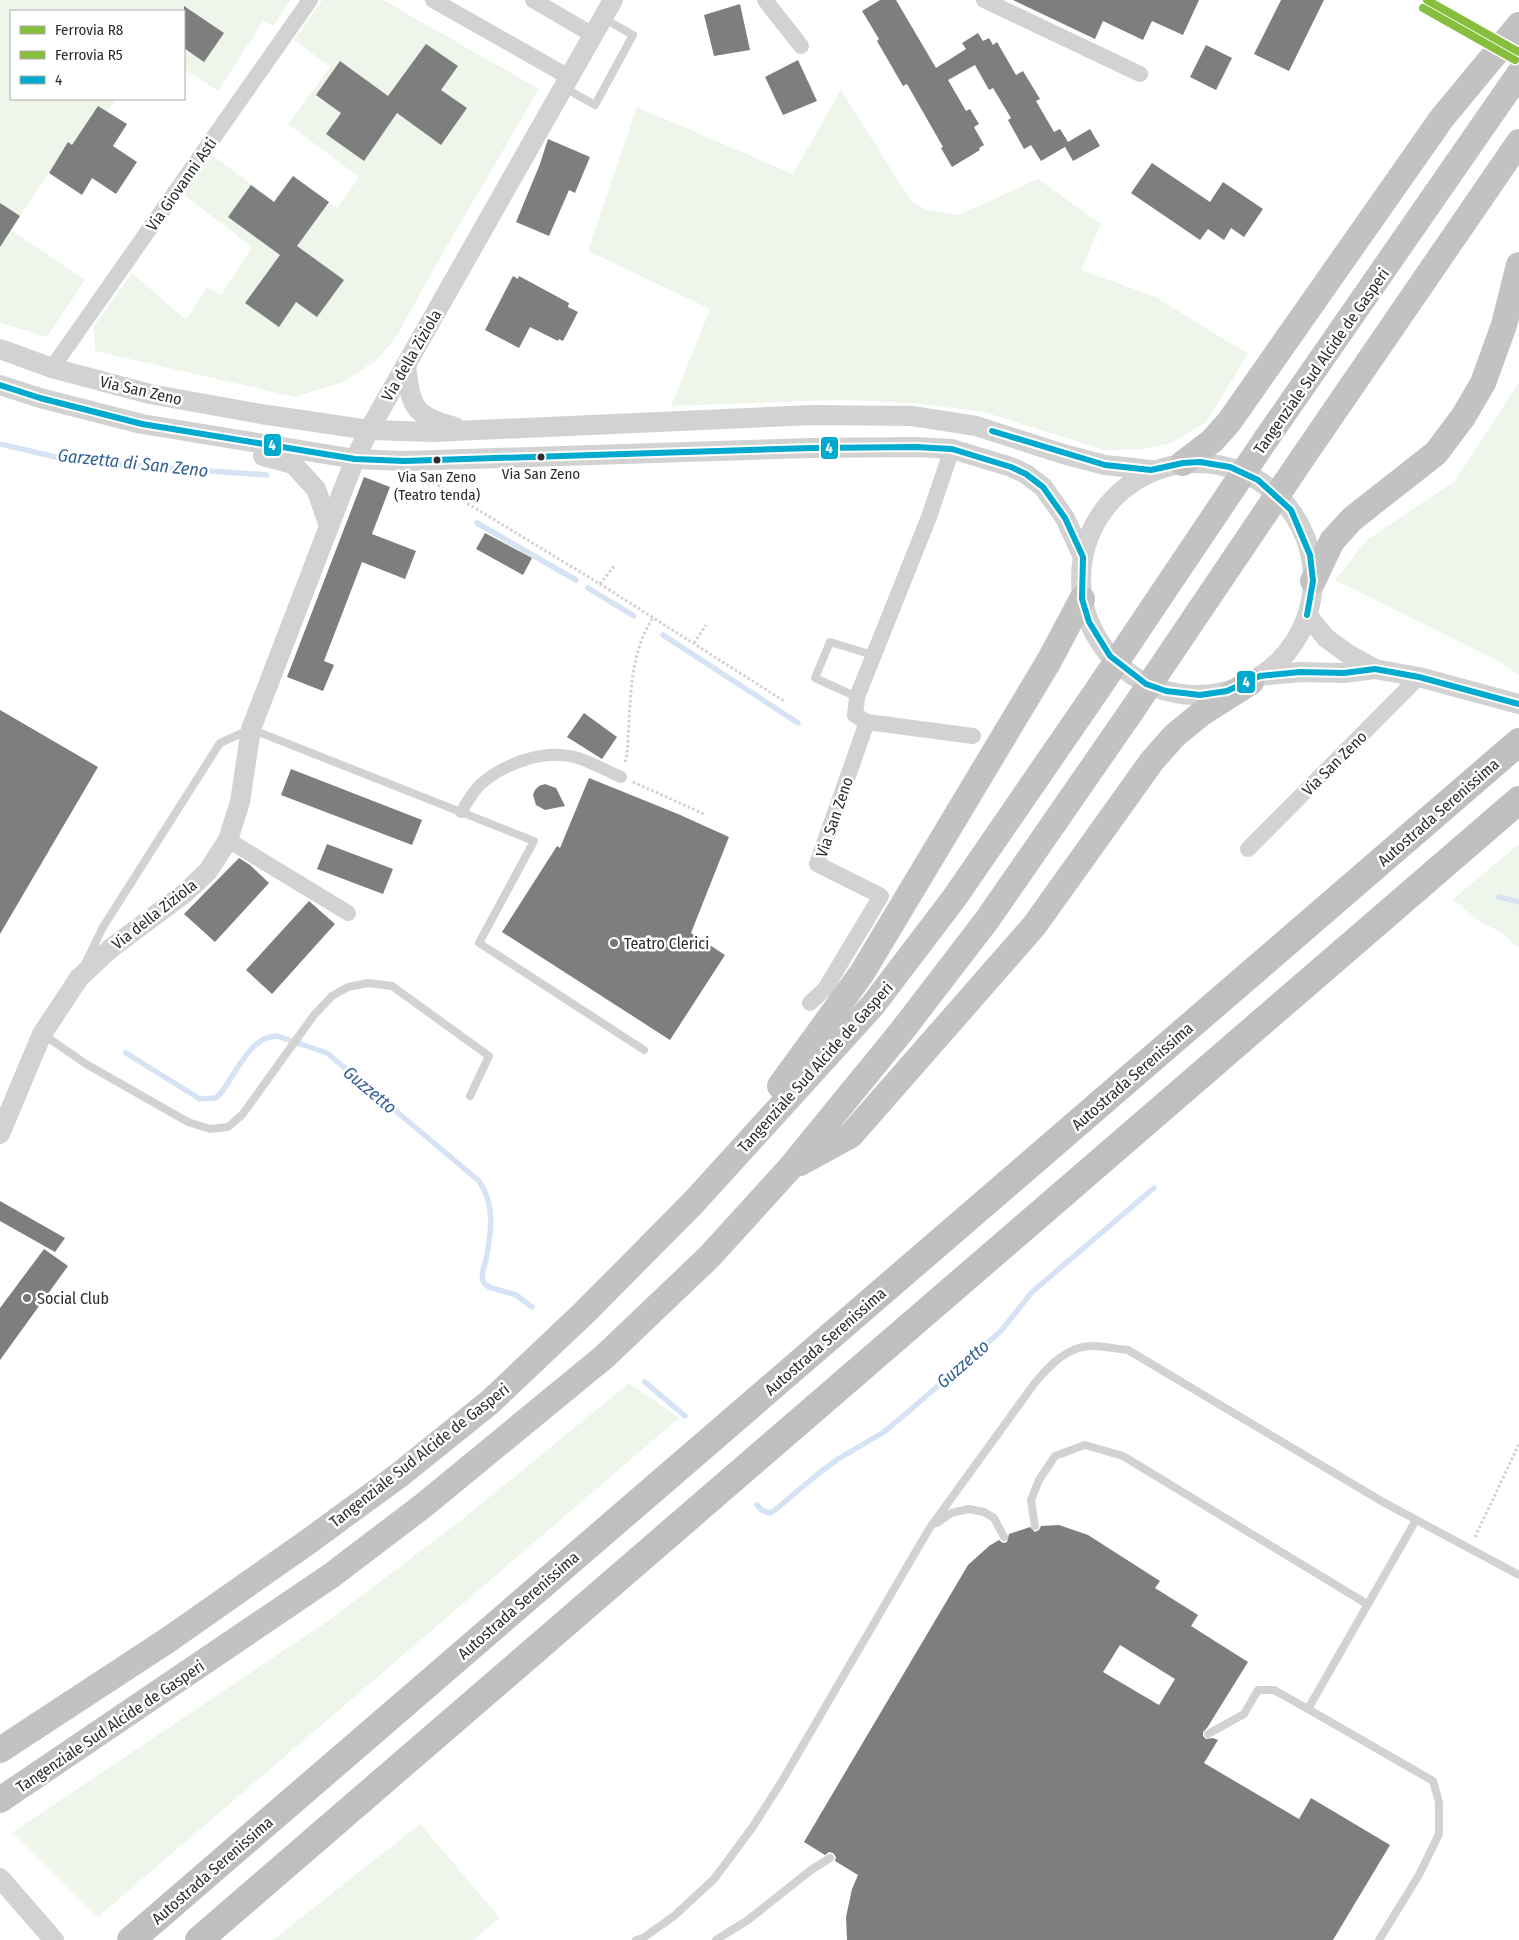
<svg xmlns="http://www.w3.org/2000/svg" width="1519" height="1940" viewBox="0 0 1519 1940" font-family="'Fira Sans Condensed',sans-serif">
	<rect width="100%" height="100%" fill="#fff"/>
	<g fill="#eef5ea">
		<path d="M0,0H291L273,26L263,21L218,91L184,69V11H11V99H116L107,111L98,106L79,135L83,152L68,143L11,230L85,280L47,337L0,323Z"/>
		<path d="M322,0H383L539,89L444,251L396,337L377,360L343,382L295,397L95,351L94,326L132,273L186,320L207,287L221,295L252,247L184,195L212,155L274,201L293,176L337,208L359,177L288,124L330,67L294,40Z"/>
		<path d="M841,90L911,201L927,210L959,215L1038,179L1101,224L1081,270L1156,297L1248,354L1206,422L1171,443L1140,450H1104L984,412L913,403L836,400L671,406L710,309L588,251L637,107L793,174Z"/>
		<path d="M1519,382V675L1500,662L1335,580L1367,540L1455,481Z"/>
		<path d="M1519,844V948L1502,933L1477,920L1453,899Z"/>
		<path d="M629,1383L679,1418L98,1917L13,1832L328,1621L464,1518Z"/>
		<path d="M420,1824L500,1918L473,1940H273Z"/>
	</g>
	<g fill="none" stroke-linecap="round" stroke-linejoin="round">
		<g stroke="#d5e3f4" stroke-width="5.5">
			<path d="M0,444L73,461L267,475"/>
			<path d="M477,523L576,580"/>
			<path d="M588,588L634,616"/>
			<path d="M663,635L798,723"/>
			<path d="M1499,897L1519,902"/>
			<path d="M126,1053L200,1099L216,1098L220,1094C236,1075 249,1036 277,1036L327,1053L479,1181C496,1206 491,1233 486,1260C484,1268 480,1275 484,1283L489,1287L516,1295L532,1307"/>
			<path d="M645,1382L685,1416"/>
			<path d="M757,1505L763,1511L770,1513L775,1510L819,1473L838,1459L884,1432L909,1411L1001,1331L1032,1292L1154,1188"/>
		</g>
	</g>
	<g fill="#7e7e7e" fill-rule="evenodd">
		<path d="M880,0H896L936,68L966,49L962,43L978,33L983,41L989,38L993,45L997,42L1016,75L1023,71L1040,99L1036,101L1054,132L1060,129L1068,142L1090,129L1100,146L1073,161L1065,147L1041,161L1031,145L1024,149L1008,120L1011,118L993,88L989,90L975,65L948,80L966,111L970,109L979,124L974,127L984,145L979,148L980,150L952,167L941,148L943,147L907,84L903,86L877,41L879,39L862,11Z"/>
		<path d="M1013,0H1199L1183,35L1152,21L1143,40L1103,21L1095,39Z"/>
		<path d="M1281,0H1324L1289,71L1254,54Z"/>
		<path d="M740,4L750,50L714,56L704,15Z"/>
		<path d="M184,6L224,33L204,62L184,48Z"/>
		<path d="M426,44L458,66L441,90L467,108L441,145L397,113L364,161L326,134L341,113L316,95L340,61L388,96Z"/>
		<path d="M1206,45L1232,58L1216,90L1190,77Z"/>
		<path d="M798,60L817,101L783,115L765,77Z"/>
		<path d="M98,106L127,124L113,146L137,162L116,194L92,178L82,195L49,173L68,142L72,145Z"/>
		<path d="M548,139L590,157L575,193L569,190L549,236L516,222L540,164Z"/>
		<path d="M1152,163L1210,202L1223,182L1263,209L1244,237L1231,228L1224,240L1208,229L1200,240L1131,193Z"/>
		<path d="M293,176L329,202L297,246L344,280L317,317L296,302L279,327L245,303L280,255L228,217L251,185L274,202Z"/>
		<path d="M0,203L20,216L0,247Z"/>
		<path d="M513,276L518,279L519,276L569,303L568,307L578,312L563,341L559,339L558,341L530,327L519,348L485,330Z"/>
		<path d="M364,477L390,487L372,534L416,551L405,579L362,562L324,661L334,665L323,691L287,677Z"/>
		<path d="M485,533L532,558L523,575L476,549Z"/>
		<path d="M0,710L98,767L0,934Z"/>
		<path d="M584,713L617,737L602,759L567,737Z"/>
		<path d="M291,769L422,820L412,845L281,795Z"/>
		<path d="M589,778L678,814L729,837L691,933L725,955L670,1040L502,932L557,846L560,848Z"/>
		<path d="M545,784L556,788L565,806L545,810L536,805L533,795L535,790L539,786Z"/>
		<path d="M327,844L393,869L383,894L317,869Z"/>
		<path d="M239,858L250,865L269,883L215,942L184,914Z"/>
		<path d="M309,901L335,924L272,994L246,970Z"/>
		<path d="M0,1201L65,1238L55,1252L0,1221Z"/>
		<path d="M44,1249L68,1266L0,1360V1308Z"/>
		<path d="M1059,1525L1088,1535L1160,1581L1155,1588L1198,1615L1191,1626L1248,1662L1207,1728L1203,1732V1736L1206,1739L1213,1738L1218,1740L1204,1763L1299,1819L1311,1798L1390,1845L1333,1940H847L846,1917L852,1889L858,1875L835,1861L836,1857L833,1853L829,1852L825,1855L804,1842L968,1565L989,1546L999,1540L1003,1543L1007,1542L1009,1534L1030,1527L1035,1532L1039,1530L1041,1526ZM1120,1645L1175,1679L1159,1705L1103,1672Z"/>
	</g>
	<g fill="none" stroke-linecap="round" stroke-linejoin="round">
		<g stroke="#d2d2d2" stroke-width="3" stroke-dasharray="2.5 2.5" stroke-linecap="butt">
			<path d="M429,480L600,584L784,701"/>
			<path d="M600,584L614,566"/>
			<path d="M694,643L706,625"/>
			<path d="M625,762L627,755C631,710 627,656 653,618"/>
			<path d="M633,782L704,814"/>
			<path d="M1475,1537L1519,1444"/>
		</g>
		<g stroke="#d2d2d2" stroke-width="8">
			<path d="M565,88L595,105L633,35L603,18"/>
			<path d="M857,697L815,678L830,642L873,655"/>
			<path d="M86,962L103,927L220,743L251,729L534,841L479,943L644,1050"/>
			<path d="M44,1035L86,1064L188,1122L210,1129L228,1127L242,1115L314,1015L332,996L348,987L368,983L392,986L489,1056L470,1096"/>
			<path d="M937,1523L951,1513L969,1509L984,1512L994,1518L1004,1537"/>
			<path d="M1035,1526L1031,1500L1039,1480L1055,1456L1085,1445L1123,1456L1367,1604"/>
			<path d="M1208,1734L1244,1714L1258,1690H1274L1308,1709"/>
			<path d="M636,1940L643,1938L674,1916L714,1879L752,1828L782,1781L929,1529L1034,1384C1049,1366 1067,1346 1092,1346C1104,1346 1116,1349 1128,1350L1383,1502L1519,1575"/>
			<path d="M716,1940L748,1920L811,1870L830,1858"/>
			<path d="M1379,1940L1419,1875L1439,1834V1802L1433,1781L1308,1709L1416,1520"/>
		</g>
		<path stroke="#d2d2d2" stroke-width="12" d="M461,812C467,803 473,791 481,784C505,763 546,748 578,758C593,763 607,771 621,777"/>
		<g stroke="#d2d2d2" stroke-width="16">
			<path d="M433,0L569,77"/>
			<path d="M533,0L593,35"/>
			<path d="M765,0L801,46"/>
			<path d="M984,0L1140,74"/>
			<path d="M52,368L310,0"/>
			<path d="M867,722L855,715L857,697L929,517L952,449"/>
			<path d="M228,840L348,913"/>
			<path d="M1248,849L1419,677"/>
			<path d="M810,1003L825,989L881,896L817,864L867,722L973,736"/>
		</g>
		<g stroke="#d2d2d2" stroke-width="20">
			<path d="M0,349L52,368L150,394L261,414L369,430L434,432L814,415L912,416L976,426L1063,454L1105,465L1151,470"/>
			<path d="M406,365C411,407 412,415 455,427"/>
			<path d="M0,385L40,398L142,424L355,459L404,461L812,448L916,447L952,449L1011,467L1026,474L1043,487L1065,518L1083,557"/>
			<path d="M263,456L293,464L316,489L329,526"/>
			<circle cx="1197" cy="579" r="116"/>
			<path d="M1307,615L1326,638L1348,654L1375,669L1419,677L1519,704"/>
			<path d="M1260,676L1300,672L1344,673L1375,669"/>
			<path d="M0,1134L42,1034L79,978L110,949L185,893L208,871L228,840L240,802L251,729L355,459L369,430L613,0"/>
			<path d="M0,1878L54,1940"/>
		</g>
		<g stroke="#c2c2c2" stroke-width="26">
			<path d="M1266,439L1519,74"/>
			<path d="M1301,460L1519,142"/>
			<path d="M1183,463L1212,441L1229,422L1442,118L1519,25"/>
			<path d="M1313,581L1332,541L1352,519L1436,453L1463,417L1483,383L1504,325L1519,265"/>
			<path d="M780,1086L862,973L1049,661L1082,599"/>
			<path d="M800,1163L851,1135L1034,926L1152,761L1174,736L1202,713L1251,682"/>
			<path d="M0,1750L168,1640L305,1544L398,1476L490,1402L585,1312L693,1203L873,1005L955,897L1098,689"/>
			<path d="M0,1800L332,1575L424,1505L604,1357L709,1257L790,1168L901,1032L987,920L1133,709"/>
		</g>
		<g stroke="#bfbfbf" stroke-width="28">
			<path d="M131,1940L1519,742"/>
			<path d="M199,1940L1519,800"/>
		</g>
		<g stroke="#c2c2c2" stroke-width="26">
			<path d="M1098,689L1266,439"/>
			<path d="M1133,709L1301,460"/>
		</g>
		<g stroke="#fff" stroke-width="10">
			<g id="bus-1">
				<path d="M0,385L40,398L142,424L355,459L404,461L812,448L916,447L952,449L1011,467L1026,474L1043,487L1065,518L1083,557L1082,599L1089,622L1110,656L1146,684L1166,691L1200,695L1227,691L1260,676L1300,672L1344,673L1375,669L1419,677L1519,704"/>
				<path d="M992,431L1105,465L1151,470L1183,463L1200,462L1230,467L1258,480L1291,510L1310,555L1313,581L1307,615"/>
			</g>
		</g>
		<use href="#bus-1" stroke="#00a9ce" stroke-width="6"/>
		<g stroke="#fff" stroke-width="11">
			<path id="rail-1" d="M1427,0L1519,52"/>
		</g>
		<g stroke="#fff" stroke-width="11">
			<path id="rail-2" d="M1423,8L1515,60"/>
		</g>
		<use href="#rail-1" stroke="#88be3e" stroke-width="8"/>
		<use href="#rail-2" stroke="#88be3e" stroke-width="8"/>
	</g>
	<g fill="#2d2d2d" stroke="#fff" stroke-width="2">
		<circle cx="541" cy="457" r="4.5"/>
		<circle cx="437" cy="460" r="4.5"/>
	</g>
	<g fill="#767676" stroke="#fff" stroke-width="2">
		<circle cx="614" cy="943" r="5"/>
		<circle cx="27" cy="1298" r="5"/>
	</g>
	<g text-anchor="middle" stroke-width="5" stroke-linejoin="round" paint-order="stroke">
		<g font-size="15" fill="#2d2d2d" stroke="#fff">
			<text x="541" y="479">Via San Zeno</text>
			<text x="437" y="482">Via San Zeno<tspan x="437" dy="18">(Teatro tenda)</tspan></text>
		</g>
		<g font-size="16" fill="#2d2d2d" stroke="#fff">
			<text transform="translate(181 184) rotate(-55)" y="6">Via Giovanni Asti</text>
			<text transform="translate(411 355) rotate(-60)" y="6">Via della Ziziola</text>
			<text transform="translate(1321 361) rotate(-55)" y="6">Tangenziale Sud Alcide de Gasperi</text>
			<text transform="translate(141 390) rotate(13)" y="6">Via San Zeno</text>
			<text transform="translate(1334 763) rotate(-45)" y="6">Via San Zeno</text>
			<text transform="translate(1438 812) rotate(-41)" y="6">Autostrada Serenissima</text>
			<text transform="translate(834 817) rotate(-71)" y="6">Via San Zeno</text>
			<text transform="translate(154 914) rotate(-38)" y="6">Via della Ziziola</text>
			<text transform="translate(815 1067) rotate(-48)" y="6">Tangenziale Sud Alcide de Gasperi</text>
			<text transform="translate(1132 1076) rotate(-41)" y="6">Autostrada Serenissima</text>
			<text transform="translate(825 1341) rotate(-41)" y="6">Autostrada Serenissima</text>
			<text transform="translate(419 1455) rotate(-38)" y="6">Tangenziale Sud Alcide de Gasperi</text>
			<text transform="translate(518 1605) rotate(-41)" y="6">Autostrada Serenissima</text>
			<text transform="translate(110 1726) rotate(-34)" y="6">Tangenziale Sud Alcide de Gasperi</text>
			<text transform="translate(212 1870) rotate(-41)" y="6">Autostrada Serenissima</text>
		</g>
		<g font-size="16" fill="#2d2d2d" stroke="#fff" text-anchor="start">
			<text x="624" y="949">Teatro Clerici</text>
			<text x="37" y="1304">Social Club</text>
		</g>
		<g font-size="18" font-style="italic" fill="#346297" stroke="#fff">
			<text transform="translate(133 463) rotate(6)" y="6">Garzetta di San Zeno</text>
			<text transform="translate(370 1090) rotate(40)" y="6">Guzzetto</text>
			<text transform="translate(963 1364) rotate(-41)" y="6">Guzzetto</text>
		</g>
	</g>
	<g stroke="#fff" stroke-width="2">
		<rect x="263" y="433" width="19" height="24" rx="5" fill="#00a9ce"/>
		<rect x="820" y="436" width="19" height="24" rx="5" fill="#00a9ce"/>
		<rect x="1236" y="670" width="20" height="24" rx="5" fill="#00a9ce"/>
	</g>
	<g font-size="14" text-anchor="middle" font-weight="bold" fill="#fff">
		<text x="272" y="450">4</text>
		<text x="829" y="453">4</text>
		<text x="1246" y="687">4</text>
	</g>
	<rect x="10" y="10" width="175" height="90" fill="#ffffff" stroke="#ababab"/>
	<rect x="20" y="26" width="25" height="8" fill="#88be3e" stroke="#ababab"/>
	<text x="55" y="35" font-size="15" fill="#2d2d2d">Ferrovia R8</text>
	<rect x="20" y="51" width="25" height="8" fill="#88be3e" stroke="#ababab"/>
	<text x="55" y="60" font-size="15" fill="#2d2d2d">Ferrovia R5</text>
	<rect x="20" y="76" width="25" height="8" fill="#00a9ce" stroke="#ababab"/>
	<text x="55" y="85" font-size="15" fill="#2d2d2d">4</text>
</svg>
